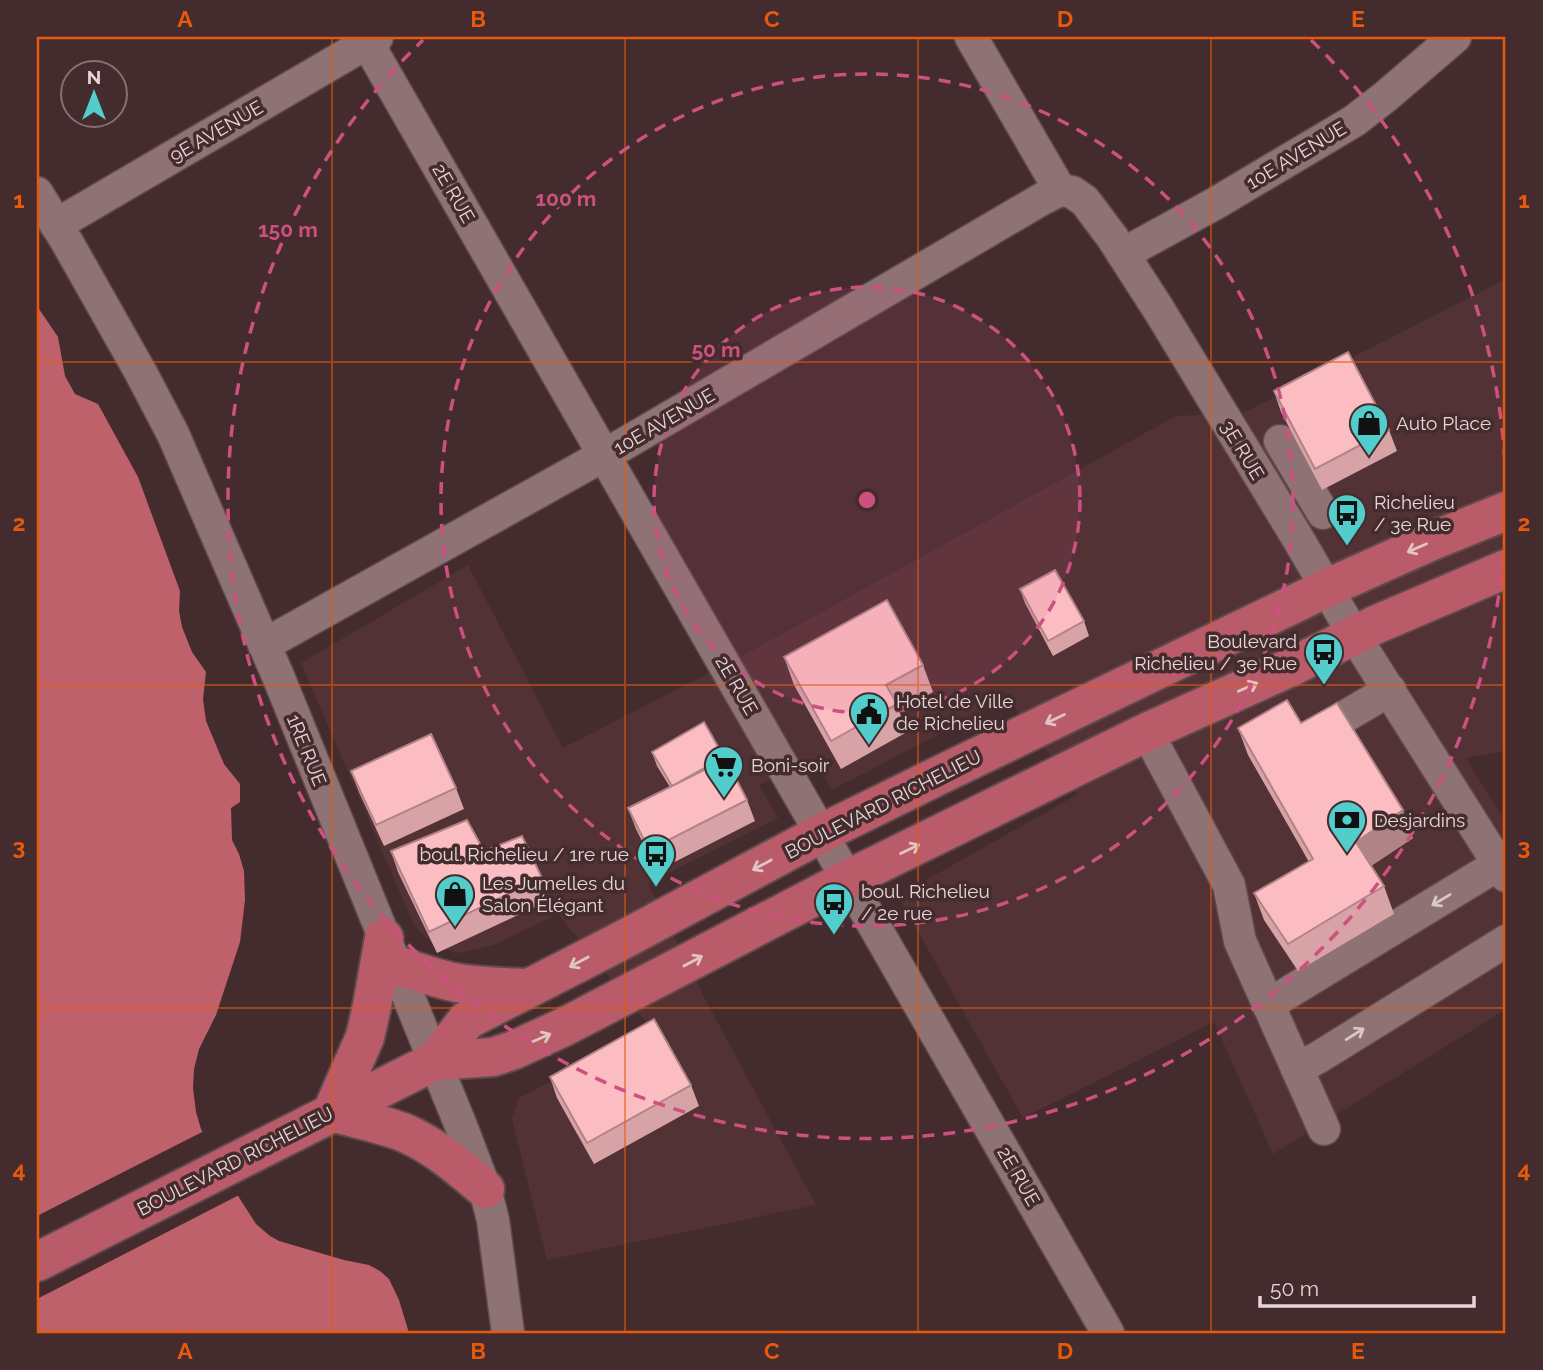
<svg xmlns="http://www.w3.org/2000/svg" width="1543" height="1370" viewBox="0 0 1543 1370" font-family="Raleway,sans-serif">
	<rect width="100%" height="100%" fill="#442c2e"/>
	<path fill="#523235" d="M1506,279V751L1466,758L1506,823V1009L1273,1154L1214,1022L1023,1118L898,896L1078,794L1008,698L832,790L815,760L759,785L778,818L648,883L706,1001L816,1205L547,1260L512,1119L519,1098L652,1029L558,914L494,945L459,953L436,947L414,925L301,663L468,565L563,748L746,654L1176,416L1243,413Z"/>
	<path fill="#be616b" d="M37,306L58,337L65,376L75,394L98,404L138,477L180,591L179,611L182,627L192,652L206,672L203,699L206,721L224,764L240,784V802L231,808L232,840L239,854L244,871L245,900L240,942L216,1015L199,1049L194,1069L193,1088L196,1112L201,1129L240,1199L256,1224L270,1236L279,1241L344,1260L369,1265L380,1271L389,1279L399,1300L409,1333H37Z"/>
	<path fill="#442c2e" d="M206,1130L241,1194L37,1299V1216Z"/>
	<g fill="none" stroke-linecap="round" stroke-linejoin="round">
		<g stroke="#5f4a4c" stroke-width="35">
			<g id="minor">
				<path d="M364,37L1108,1333"/>
				<path d="M971,37L1060,190"/>
				<path d="M1060,190L1072,192L1085,201L1112,237L1159,310L1297,537L1354,635L1506,876"/>
				<path d="M37,193L67,242L141,373L173,434L278,676L461,1126L485,1189L493,1220L508,1333"/>
				<path d="M56,225L377,37"/>
				<path d="M1123,254L1216,203L1354,121L1385,97L1455,37"/>
				<path d="M1280,441L1323,513"/>
				<path d="M264,645L624,444L1042,199L1060,190"/>
				<path d="M1344,717L1390,690"/>
				<path d="M1147,732L1229,885L1240,941L1324,1129"/>
				<path d="M1268,1005L1499,864"/>
				<path d="M1297,1069L1319,1057L1506,941"/>
			</g>
		</g>
		<g stroke="#5f4a4c" stroke-width="42">
			<g id="major">
				<path d="M394,964C415,971 436,979 458,983C481,987 505,987 529,988"/>
				<path d="M435,1061L467,1020L617,943L822,833L948,771L1327,588L1432,541L1506,511"/>
				<path d="M332,1112L365,1037L372,1006L384,938"/>
				<path d="M332,1112C356,1119 382,1124 405,1133C435,1146 460,1168 485,1189"/>
				<path d="M37,1262L435,1061L493,1057L514,1050L564,1027L848,879L1147,732L1291,667L1375,625L1506,569"/>
			</g>
		</g>
		<use href="#minor" stroke="#8f7274" stroke-width="32"/>
		<use href="#major" stroke="#ba5b69" stroke-width="38"/>
	</g>
	<g fill="#d8a3a6">
		<path d="M1274,391L1389,430L1397,451L1322,490L1281,412Z"/>
		<path d="M1020,589L1084,621L1089,636L1053,656L1025,603Z"/>
		<path d="M784,657L923,665L933,692L899,711L907,732L841,769L794,685Z"/>
		<path d="M1301,723L1413,838L1371,866L1384,886L1394,914L1298,971L1264,920L1254,893L1309,862L1248,755L1238,728Z"/>
		<path d="M652,752L724,757L747,800L755,821L657,871L636,829L628,808L670,787L657,766Z"/>
		<path d="M351,771L456,788L464,809L384,846L359,792Z"/>
		<path d="M391,851H484L542,878L550,900L437,953L398,872Z"/>
		<path d="M550,1077L691,1085L699,1106L594,1164L557,1098Z"/>
	</g>
	<path fill="#b08487" d="M1403,810L1413,838L1366,869L1356,842Z"/>
	<g fill="#fbbdc1" stroke="#b08487" stroke-width="2">
		<path d="M1348,352L1389,430L1315,469L1274,391Z"/>
		<path d="M1055,570L1084,621L1048,641L1020,589Z"/>
		<path d="M887,600L923,665L886,685L897,704L831,741L784,657Z"/>
		<path d="M1287,700L1301,723L1337,703L1403,810L1356,842L1384,886L1288,944L1254,893L1313,859L1238,728Z"/>
		<path d="M704,722L724,757L672,786L652,752Z"/>
		<path d="M431,734L456,788L376,825L351,771Z"/>
		<path d="M726,759L747,800L649,850L628,808Z"/>
		<path d="M467,820L484,851L522,836L542,878L429,932L391,851Z"/>
		<path d="M654,1019L691,1085L587,1143L550,1077Z"/>
	</g>
	<defs><path id="oneway-shaft" d="M-6 0H5M1.5-3L5.5 0L1.5 3" fill="none" stroke-width="1.6" stroke-linecap="round" stroke-linejoin="round" transform="scale(1.75)"/></defs>
	<g stroke="#e0c4c6">
		<use href="#oneway-shaft" transform="translate(1417 548) rotate(156)"/>
		<use href="#oneway-shaft" transform="translate(1248 687) rotate(-24)"/>
		<use href="#oneway-shaft" transform="translate(1055 719) rotate(154)"/>
		<use href="#oneway-shaft" transform="translate(910 849) rotate(-26)"/>
		<use href="#oneway-shaft" transform="translate(762 865) rotate(152)"/>
		<use href="#oneway-shaft" transform="translate(693 961) rotate(-28)"/>
		<use href="#oneway-shaft" transform="translate(579 962) rotate(152)"/>
		<use href="#oneway-shaft" transform="translate(541 1038) rotate(-24)"/>
	</g>
	<g stroke="#dac7c8">
		<use href="#oneway-shaft" transform="translate(1441 900) rotate(149)"/>
		<use href="#oneway-shaft" transform="translate(1355 1034) rotate(-32)"/>
	</g>
	<path fill="none" stroke="#e8590c" stroke-width="2" stroke-opacity="0.55" d="M332,37V1333M625,37V1333M918,37V1333M1211,37V1333M37,362H1506M37,685H1506M37,1008H1506"/>
	<circle cx="867" cy="500" r="213" fill="#cd5180" fill-opacity=".12"/>
	<g fill="none" stroke="#cd5180" stroke-width="3.5" stroke-dasharray="12 9">
		<circle cx="867" cy="500" r="213"/>
		<circle cx="867" cy="500" r="426"/>
		<path d="M1311 40A639 639 0 1 1 423 40"/>
	</g>
	<defs>
		<g id="shop-pin" transform="scale(2.0125)"><path d="M0 17L-7.5 6A9.5 9.5 0 1 1 7.5 6Z" fill="#52cdcc" stroke="#442c2e"/><path d="M-5-2.5h2.3a2.7 3.5 0 0 1 5.4 0H5L5.5 6h-11ZM-1.5-2.5h3a1.5 2.3 0 0 0-3 0Z" fill="#111"/></g>
		<g id="bus-pin" transform="scale(2.0125)"><path d="M0 17L-7.5 6A9.5 9.5 0 1 1 7.5 6Z" fill="#52cdcc" stroke="#442c2e"/><path d="M-5-6H5V4H4V6H2V4H-2V6H-4V4H-5ZM-3.5-4V0h7V-4ZM-3.5 1.2v1.5H-2V1.2ZM2 1.2v1.5H3.5V1.2Z" fill="#111"/></g>
		<g id="civic-pin" transform="scale(2.0125)"><path d="M0 17L-7.5 6A9.5 9.5 0 1 1 7.5 6Z" fill="#52cdcc" stroke="#442c2e"/><path d="M-.6-6.5H3V-4.5H.6V-3L4-1V1h2V6H-6V1h2V-1L-.6-3ZM-1.2 2.5V6h2.4V2.5Z" fill="#111"/></g>
		<g id="supermarket-pin" transform="scale(2.0125)"><path d="M0 17L-7.5 6A9.5 9.5 0 1 1 7.5 6Z" fill="#52cdcc" stroke="#442c2e"/><path d="M-6-5.5h2.5l.6 2H6L4.5 2H-2.5L-4.4-4H-6ZM-1.5 3.2a1.3 1.3 0 1 0 .1 0ZM3 3.2a1.3 1.3 0 1 0 .1 0Z" fill="#111"/></g>
		<g id="bank-pin" transform="scale(2.0125)"><path d="M0 17L-7.5 6A9.5 9.5 0 1 1 7.5 6Z" fill="#52cdcc" stroke="#442c2e"/><path d="M-6-4H6V4H-6ZM0-2.3a2.3 2.3 0 1 0 0 4.6a2.3 2.3 0 1 0 0-4.6Z" fill="#111"/></g>
	</defs>
	<g fill-rule="evenodd">
		<use href="#shop-pin" x="1369" y="423"/>
		<use href="#bus-pin" x="1347" y="513"/>
		<use href="#bus-pin" x="1324" y="652"/>
		<use href="#civic-pin" x="869" y="712"/>
		<use href="#supermarket-pin" x="724" y="765"/>
		<use href="#bank-pin" x="1347" y="820"/>
		<use href="#bus-pin" x="656" y="854"/>
		<use href="#shop-pin" x="455" y="894"/>
		<use href="#bus-pin" x="834" y="902"/>
	</g>
	<g text-anchor="middle" stroke-width="7" stroke-linejoin="round" paint-order="stroke">
		<g font-size="19" fill="#e7d6d7" stroke="#442c2e">
			<text transform="translate(216 131) rotate(-30)" y="7">9E AVENUE</text>
			<text transform="translate(1296 155) rotate(-31)" y="7">10E AVENUE</text>
			<text transform="translate(454 193) rotate(60)" y="7">2E RUE</text>
			<text transform="translate(664 421) rotate(-30)" y="7">10E AVENUE</text>
			<text transform="translate(1243 450) rotate(59)" y="7">3E RUE</text>
			<text transform="translate(737 685) rotate(60)" y="7">2E RUE</text>
			<text transform="translate(307 750) rotate(68)" y="7">1RE RUE</text>
			<text transform="translate(883 804) rotate(-27)" y="7">BOULEVARD RICHELIEU</text>
			<text transform="translate(235 1161) rotate(-27)" y="7">BOULEVARD RICHELIEU</text>
			<text transform="translate(1019 1176) rotate(60)" y="7">2E RUE</text>
		</g>
		<g font-size="19" fill="#e7d6d7" stroke="#442c2e" text-anchor="start">
			<text x="1396" y="430">Auto Place</text>
			<text x="1374" y="509">Richelieu<tspan x="1374" dy="22">/ 3e Rue</tspan></text>
			<text x="1297" y="648" text-anchor="end">Boulevard<tspan x="1297" dy="22">Richelieu / 3e Rue</tspan></text>
			<text x="896" y="708">Hotel de Ville<tspan x="896" dy="22">de Richelieu</tspan></text>
			<text x="751" y="772">Boni-soir</text>
			<text x="1374" y="827">Desjardins</text>
			<text x="629" y="861" text-anchor="end">boul. Richelieu / 1re rue</text>
			<text x="482" y="890">Les Jumelles du<tspan x="482" dy="22">Salon Élégant</tspan></text>
			<text x="861" y="898">boul. Richelieu<tspan x="861" dy="22">/ 2e rue</tspan></text>
		</g>
	</g>
	<circle cx="867" cy="500" r="10" fill="#cd5180" stroke="#442c2e" stroke-width="3.5"/>
	<g font-size="21" text-anchor="middle" font-weight="bold" fill="#cd5180" stroke="#442c2e" stroke-width="7" stroke-linejoin="round" paint-order="stroke">
		<text x="566" y="206">100 m</text>
		<text x="288" y="237">150 m</text>
		<text x="716" y="357">50 m</text>
	</g>
	<rect width="1543" height="1370" fill="none" stroke="#442c2e" stroke-width="77"/>
	<g transform="translate(94 94)"><circle r="33" fill="#442c2e" stroke="#857072" stroke-width="2"/>
	<path d="M0-5L12 26L0 18L-12 26Z" fill="#52cdcc"/>
	<text y="-10" font-size="19" font-weight="bold" text-anchor="middle" fill="#e7d6d7">N</text>
	</g>
	<path d="M1260 1296v10h214v-10" fill="none" stroke="#e7d6d7" stroke-width="3.5"/>
	<text x="1270" y="1296" font-size="21" fill="#e7d6d7" stroke="#442c2e" stroke-width="5" paint-order="stroke">50 m</text>
	<rect x="38" y="38" width="1466" height="1294" fill="none" stroke="#e8590c" stroke-width="2.5"/>
	<g font-size="23" text-anchor="middle" font-weight="bold" fill="#e8590c">
		<text x="185" y="27">A</text>
		<text x="478" y="27">B</text>
		<text x="772" y="27">C</text>
		<text x="1065" y="27">D</text>
		<text x="1358" y="27">E</text>
		<text x="19" y="208">1</text>
		<text x="1524" y="208">1</text>
		<text x="19" y="531">2</text>
		<text x="1524" y="531">2</text>
		<text x="19" y="855">3</text>
		<text x="1524" y="855">3</text>
		<text x="19" y="1178">4</text>
		<text x="1524" y="1178">4</text>
		<text x="185" y="1359">A</text>
		<text x="478" y="1359">B</text>
		<text x="772" y="1359">C</text>
		<text x="1065" y="1359">D</text>
		<text x="1358" y="1359">E</text>
	</g>
</svg>
